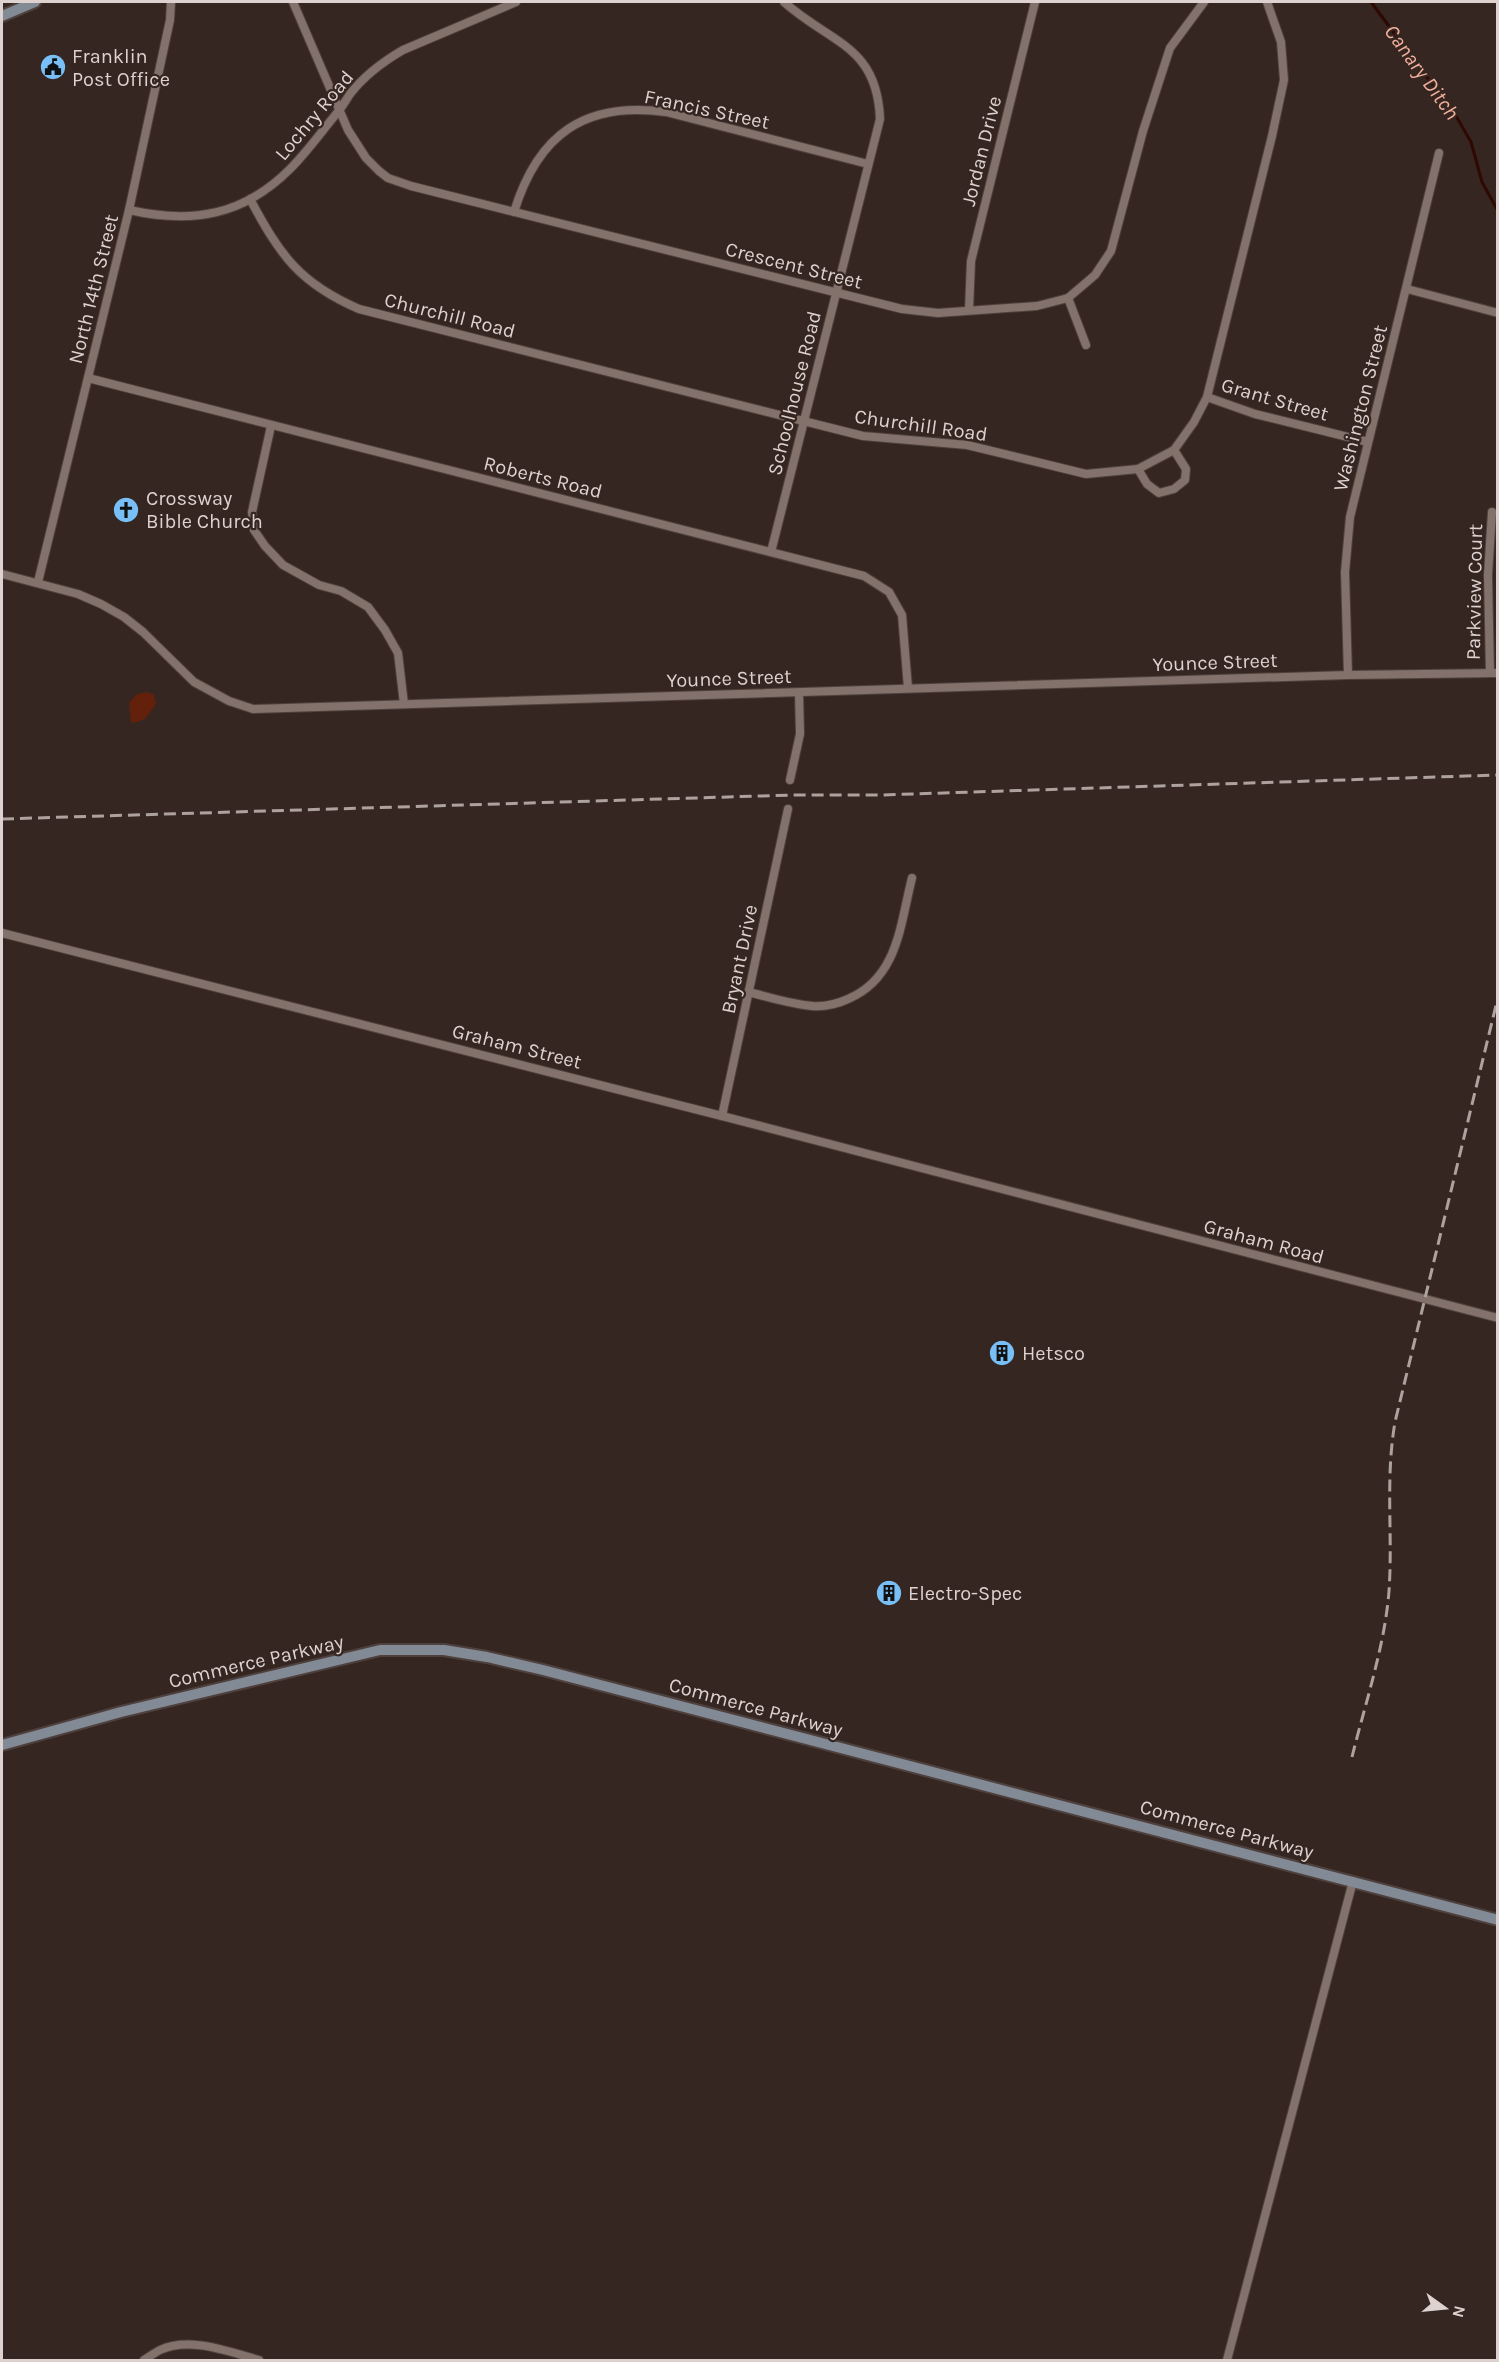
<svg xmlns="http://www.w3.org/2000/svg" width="1499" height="2362" viewBox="0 0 1499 2362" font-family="Karla,sans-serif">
	<rect width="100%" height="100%" fill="#352621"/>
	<path fill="#63200a" d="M148,692L154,695L156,704L145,719L134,723L131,722L129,703L137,694Z"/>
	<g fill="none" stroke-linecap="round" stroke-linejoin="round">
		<path stroke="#2e0901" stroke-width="3" d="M1371,2L1456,116L1471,142L1482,182L1498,211"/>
		<g stroke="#4e413d" stroke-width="10">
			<g id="street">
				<path d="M293,2L348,130L366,158L379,171L388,178L411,186L902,309L938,313L1037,306L1068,298L1095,275L1111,251L1143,131L1170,48L1204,2"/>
				<path d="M250,199C280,255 299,283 359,309L863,436L967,445L1086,474L1138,469L1174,450L1194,422L1207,397L1272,136L1284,80L1281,42L1267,2"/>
				<path d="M129,210C192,224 243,216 290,169C307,152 322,131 337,113C342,107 346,100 350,94C364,76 384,61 403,50L516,2"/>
				<path d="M514,212C538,134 585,101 666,112L868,164"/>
				<path d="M1407,289L1498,313"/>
				<path d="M1068,298L1086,345"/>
				<path d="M969,310L971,261L1035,2"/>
				<path d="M88,378L864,576L889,592L902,615L908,688"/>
				<path d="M1207,397L1255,414L1368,442"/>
				<path d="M271,426L252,512L254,530L265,546L283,565L319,585L341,591L368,607L385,630L398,653L404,704"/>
				<path d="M1138,469L1147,484L1159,493L1174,489L1185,480L1186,469L1174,450"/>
				<path d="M771,552L880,119C877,45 831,44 784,2"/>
				<path d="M2,574L78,594L101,604L124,617L143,632L194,682L229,701L253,709L1348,675L1498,673"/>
				<path d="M38,582L129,210L170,20L171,2"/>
				<path d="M1490,673L1488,575L1492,512"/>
				<path d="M1348,675L1345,572L1350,517L1439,153"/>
				<path d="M790,780L800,734L799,693"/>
				<path d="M2,933L722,1116L1498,1318"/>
				<path d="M748,992C769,997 791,1004 812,1006C824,1007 837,1004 848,999C898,978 900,925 912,878"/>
				<path d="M722,1116L788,809"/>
				<path d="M144,2360C149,2357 154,2353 160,2350C190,2336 229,2352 259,2360"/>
				<path d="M1227,2360L1353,1881"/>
			</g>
		</g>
		<g stroke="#4e413d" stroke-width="14">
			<g id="secondary">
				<path d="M2,16L35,2"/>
				<path d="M2,1745L121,1712L380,1650H444L487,1657L543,1670L1498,1920"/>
			</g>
		</g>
		<use href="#street" stroke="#83716b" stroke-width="8"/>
		<use href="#secondary" stroke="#828a96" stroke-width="10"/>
		<g stroke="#aea29e" stroke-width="3" stroke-dasharray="12 6" stroke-linecap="butt">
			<path d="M2,819L793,795H881L1498,775"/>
			<path d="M1352,1757C1365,1704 1385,1645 1389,1591C1393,1533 1385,1481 1395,1422L1498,997"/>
		</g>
	</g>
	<defs>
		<g id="civic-disc" transform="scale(1.35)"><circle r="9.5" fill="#78bff7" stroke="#352621"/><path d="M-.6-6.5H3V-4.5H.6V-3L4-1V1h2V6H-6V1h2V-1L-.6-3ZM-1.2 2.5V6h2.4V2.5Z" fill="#111"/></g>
		<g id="church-disc" transform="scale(1.35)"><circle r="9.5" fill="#78bff7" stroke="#352621"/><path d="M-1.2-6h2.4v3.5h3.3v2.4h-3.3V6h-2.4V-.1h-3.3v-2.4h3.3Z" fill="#111"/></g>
		<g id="building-disc" transform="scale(1.35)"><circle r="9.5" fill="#78bff7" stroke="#352621"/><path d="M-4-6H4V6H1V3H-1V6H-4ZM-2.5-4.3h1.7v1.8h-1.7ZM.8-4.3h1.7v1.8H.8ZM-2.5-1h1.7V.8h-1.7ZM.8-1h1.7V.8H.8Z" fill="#111"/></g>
	</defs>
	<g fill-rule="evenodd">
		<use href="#civic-disc" x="53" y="67"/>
		<use href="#church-disc" x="126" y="510"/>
		<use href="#building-disc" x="1002" y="1353"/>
		<use href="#building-disc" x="889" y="1593"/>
	</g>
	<g text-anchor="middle" stroke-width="4.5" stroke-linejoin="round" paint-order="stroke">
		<g font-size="20" fill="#ddd2cf" stroke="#352621" text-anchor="start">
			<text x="72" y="63">Franklin<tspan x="72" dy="23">Post Office</tspan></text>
			<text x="146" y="505">Crossway<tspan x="146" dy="23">Bible Church</tspan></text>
			<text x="1022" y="1360">Hetsco</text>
			<text x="908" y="1600">Electro-Spec</text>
		</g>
		<g font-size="20" fill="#ddd2cf" stroke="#352621">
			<text transform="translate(707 109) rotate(12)" y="7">Francis Street</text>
			<text transform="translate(314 115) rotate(-50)" y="7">Lochry Road</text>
			<text transform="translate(981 151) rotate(-76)" y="7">Jordan Drive</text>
			<text transform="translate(794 265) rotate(14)" y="7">Crescent Street</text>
			<text transform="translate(93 289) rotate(-76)" y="7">North 14th Street</text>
			<text transform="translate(450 315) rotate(14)" y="7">Churchill Road</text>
			<text transform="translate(794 393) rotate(-76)" y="7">Schoolhouse Road</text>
			<text transform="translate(1275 399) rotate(16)" y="7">Grant Street</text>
			<text transform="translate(1360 408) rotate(-76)" y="7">Washington Street</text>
			<text transform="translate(921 425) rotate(8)" y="7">Churchill Road</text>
			<text transform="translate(543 477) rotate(14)" y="7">Roberts Road</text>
			<text transform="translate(1474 592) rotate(-89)" y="7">Parkview Court</text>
			<text transform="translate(1215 662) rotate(-2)" y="7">Younce Street</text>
			<text transform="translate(729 678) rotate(-2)" y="7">Younce Street</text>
			<text transform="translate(739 959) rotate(-78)" y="7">Bryant Drive</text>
			<text transform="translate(517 1046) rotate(14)" y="7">Graham Street</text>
			<text transform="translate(1264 1241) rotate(15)" y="7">Graham Road</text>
			<text transform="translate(256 1661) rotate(-13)" y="7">Commerce Parkway</text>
			<text transform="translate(756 1707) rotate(15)" y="7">Commerce Parkway</text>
			<text transform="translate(1227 1829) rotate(15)" y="7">Commerce Parkway</text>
		</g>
		<g font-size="21" font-style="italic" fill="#f1b09c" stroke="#352621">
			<text transform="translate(1422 72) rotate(54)" y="7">Canary Ditch</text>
		</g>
	</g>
	<rect width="1499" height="2362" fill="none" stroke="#ddd2cf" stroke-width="6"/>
	<g transform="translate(1445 2308) rotate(105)" stroke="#352621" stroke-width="4.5" paint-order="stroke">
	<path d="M0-4.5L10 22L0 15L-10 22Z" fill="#ddd2cf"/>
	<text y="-9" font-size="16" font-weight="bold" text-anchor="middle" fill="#ddd2cf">N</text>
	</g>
</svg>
